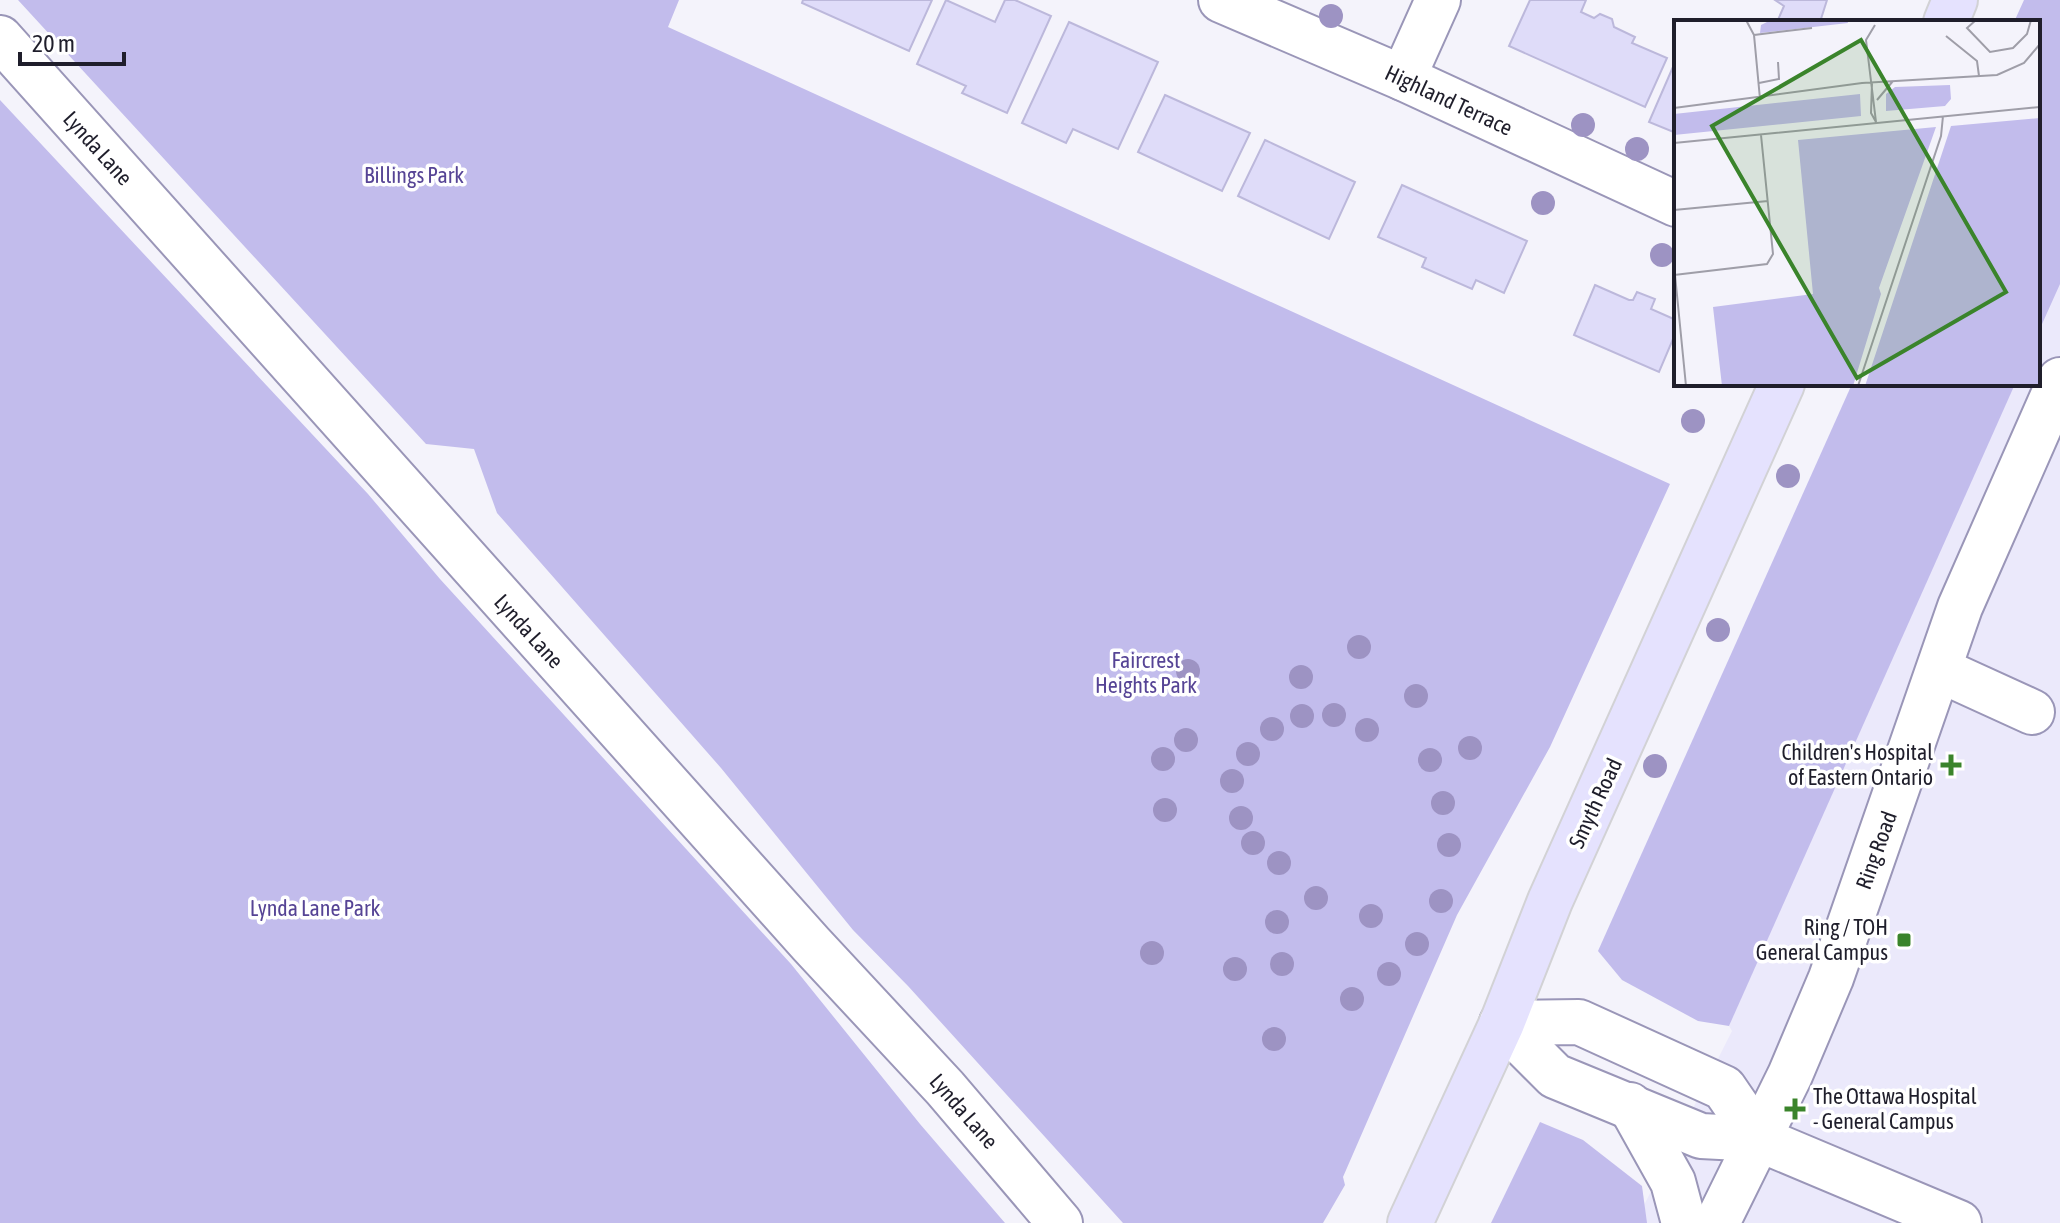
<svg xmlns="http://www.w3.org/2000/svg" width="2060" height="1223" viewBox="0 0 2060 1223" font-family="'Asap Condensed',sans-serif">
	<rect width="100%" height="100%" fill="#f4f3fb"/>
	<path fill="#ebe9fb" d="M2060,268V1223H1635L1732,1031L1729,1026L2009,384H2038V318Z"/>
	<g fill="#c2bcec">
		<path d="M18,0H679L668,27L1670,484L1550,747L1457,915L1343,1177L1345,1185L1323,1223H1123L908,986L853,930L721,768L497,513L474,449L426,444Z"/>
		<path d="M2024,0H2060V284L2038,333V22H2014Z"/>
		<path d="M0,100L368,494L440,579L791,964L920,1124L1005,1223H0Z"/>
		<path d="M1852,384H2015L1729,1026L1698,1021L1622,980L1598,951Z"/>
		<path d="M1540,1122L1583,1140L1642,1186L1647,1223H1491Z"/>
	</g>
	<g fill="#dfdcf9" stroke="#bcb8db" stroke-width="2">
		<path d="M803,0H932L909,51L802,3Z"/>
		<path d="M946,0L995,22L1005,0H1015L1051,16L1007,113L962,93L966,86L917,64Z"/>
		<path d="M1530,0H1586L1581,12L1594,18L1600,14L1612,19L1614,27L1635,37L1632,43L1667,58L1645,107L1509,46Z"/>
		<path d="M1775,0H1827L1820,22H1777L1784,6Z"/>
		<path d="M1069,22L1158,62L1118,149L1073,129L1066,143L1022,123Z"/>
		<path d="M1676,60V133L1649,122Z"/>
		<path d="M1165,95L1250,133L1222,191L1138,152Z"/>
		<path d="M1265,140L1355,182L1329,239L1238,196Z"/>
		<path d="M1402,185L1527,241L1504,293L1476,280L1472,289L1422,267L1426,258L1378,237Z"/>
		<path d="M1595,285L1629,300H1633L1637,292L1655,299L1651,309L1676,320V332L1659,372L1574,335Z"/>
	</g>
	<g fill="none" stroke-linecap="round" stroke-linejoin="round">
		<g stroke="#9a96b8" stroke-width="48">
			<g id="minor">
				<path d="M1221,0L1403,78L1676,204"/>
				<path d="M0,38L811,944L945,1088L1060,1223"/>
				<path d="M1403,78L1438,0"/>
				<path d="M1940,670L2032,712"/>
				<path d="M1502,1023L1555,1076L1701,1136L1759,1139L1959,1223"/>
				<path d="M1502,1023L1579,1022L1724,1088L1759,1139"/>
				<path d="M1630,1105L1673,1182L1684,1223"/>
				<path d="M1717,1223L1790,1075L1831,978L1960,607L2060,380"/>
			</g>
		</g>
		<g stroke="#d2d2d5" stroke-width="48">
			<g id="major">
				<path d="M1946,22L1955,0"/>
				<path d="M1410,1223L1502,1023L1550,901L1782,384"/>
			</g>
		</g>
		<use href="#minor" stroke="#fff" stroke-width="44"/>
		<use href="#major" stroke="#e5e2fe" stroke-width="44"/>
	</g>
	<g fill="#9d93c3">
		<circle cx="1331" cy="16" r="12"/>
		<circle cx="1583" cy="125" r="12"/>
		<circle cx="1637" cy="149" r="12"/>
		<circle cx="1543" cy="203" r="12"/>
		<circle cx="1662" cy="255" r="12"/>
		<circle cx="1693" cy="421" r="12"/>
		<circle cx="1788" cy="476" r="12"/>
		<circle cx="1718" cy="630" r="12"/>
		<circle cx="1359" cy="647" r="12"/>
		<circle cx="1188" cy="671" r="12"/>
		<circle cx="1301" cy="677" r="12"/>
		<circle cx="1416" cy="696" r="12"/>
		<circle cx="1334" cy="715" r="12"/>
		<circle cx="1302" cy="716" r="12"/>
		<circle cx="1272" cy="729" r="12"/>
		<circle cx="1367" cy="730" r="12"/>
		<circle cx="1186" cy="740" r="12"/>
		<circle cx="1470" cy="748" r="12"/>
		<circle cx="1248" cy="754" r="12"/>
		<circle cx="1163" cy="759" r="12"/>
		<circle cx="1430" cy="760" r="12"/>
		<circle cx="1655" cy="766" r="12"/>
		<circle cx="1232" cy="781" r="12"/>
		<circle cx="1443" cy="803" r="12"/>
		<circle cx="1165" cy="810" r="12"/>
		<circle cx="1241" cy="818" r="12"/>
		<circle cx="1253" cy="843" r="12"/>
		<circle cx="1449" cy="845" r="12"/>
		<circle cx="1279" cy="863" r="12"/>
		<circle cx="1316" cy="898" r="12"/>
		<circle cx="1441" cy="901" r="12"/>
		<circle cx="1371" cy="916" r="12"/>
		<circle cx="1277" cy="922" r="12"/>
		<circle cx="1417" cy="944" r="12"/>
		<circle cx="1152" cy="953" r="12"/>
		<circle cx="1282" cy="964" r="12"/>
		<circle cx="1235" cy="969" r="12"/>
		<circle cx="1389" cy="974" r="12"/>
		<circle cx="1352" cy="999" r="12"/>
		<circle cx="1274" cy="1039" r="12"/>
	</g>
	<g fill="#3a842b" stroke="#fff" stroke-width="3">
		<path d="M1947 753h8v8h8v8h-8v8h-8v-8h-8v-8h8z"/>
		<rect x="1896" y="932" width="16" height="16" rx="4"/>
		<path d="M1791 1097h8v8h8v8h-8v8h-8v-8h-8v-8h8z"/>
	</g>
	<g text-anchor="middle" stroke-width="7" stroke-linejoin="round" paint-order="stroke">
		<g font-size="22" fill="#1f1e2b" stroke="#fff">
			<text transform="translate(1449 100) rotate(25)" y="8">Highland Terrace</text>
			<text transform="translate(98 148) rotate(48)" y="8">Lynda Lane</text>
			<text transform="translate(529 631) rotate(48)" y="8">Lynda Lane</text>
			<text transform="translate(1595 803) rotate(-65)" y="8">Smyth Road</text>
			<text transform="translate(1876 850) rotate(-70)" y="8">Ring Road</text>
			<text transform="translate(964 1111) rotate(49)" y="8">Lynda Lane</text>
		</g>
		<g font-size="22" fill="#564495" stroke="#fff">
			<text x="414" y="183">Billings Park</text>
			<text x="1146" y="668">Faircrest<tspan x="1146" dy="25">Heights Park</tspan></text>
			<text x="315" y="916">Lynda Lane Park</text>
		</g>
		<g font-size="22" fill="#1f1e2b" stroke="#fff" text-anchor="end">
			<text x="1933" y="760">Children's Hospital<tspan x="1933" dy="25">of Eastern Ontario</tspan></text>
			<text x="1888" y="935">Ring / TOH<tspan x="1888" dy="25">General Campus</tspan></text>
			<text x="1813" y="1104" text-anchor="start">The Ottawa Hospital<tspan x="1813" dy="25">- General Campus</tspan></text>
		</g>
	</g>
	<g transform="translate(1674 20)">
		<rect width="366" height="366" fill="#f4f3fb"/>
		<path d="M97,0H173L174,3L86,13L87,5ZM276,65L277,79L271,86L212,91V74L221,67ZM186,74L187,96L0,115V94ZM366,98V366H191L277,106ZM262,107L205,268L207,274L179,366H48L39,287L139,274L124,120Z" fill="#c2bcec"/>
		<path fill="none" stroke="#9f9ea8" stroke-width="2" d="M72,0L80,15L86,79M302,0L293,8L316,32L339,28L353,14L357,0M201,5L192,20L202,102M80,15L138,8M272,16L303,41L305,56M85,63L105,59L104,42M198,63L197,93L202,102M203,80L219,61M0,88L188,63L323,55L350,43L366,24M0,123L366,87M0,190L94,181M0,255L93,244L99,234L87,115M1,255L12,366M184,366L267,116L269,96"/>
		<path fill="#3a842b" fill-opacity="0.15" stroke="#3a842b" stroke-width="4" d="M187,20L332,272L183,358L38,106Z"/>
		<rect width="366" height="366" fill="none" stroke="#1f1e2b" stroke-width="4"/>
	</g>
	<path d="M20 52v12h104v-12" fill="none" stroke="#1f1e2b" stroke-width="4"/>
	<text x="32" y="52" font-size="24" fill="#1f1e2b" stroke="#ffffff" stroke-width="6" paint-order="stroke">20 m</text>
</svg>
